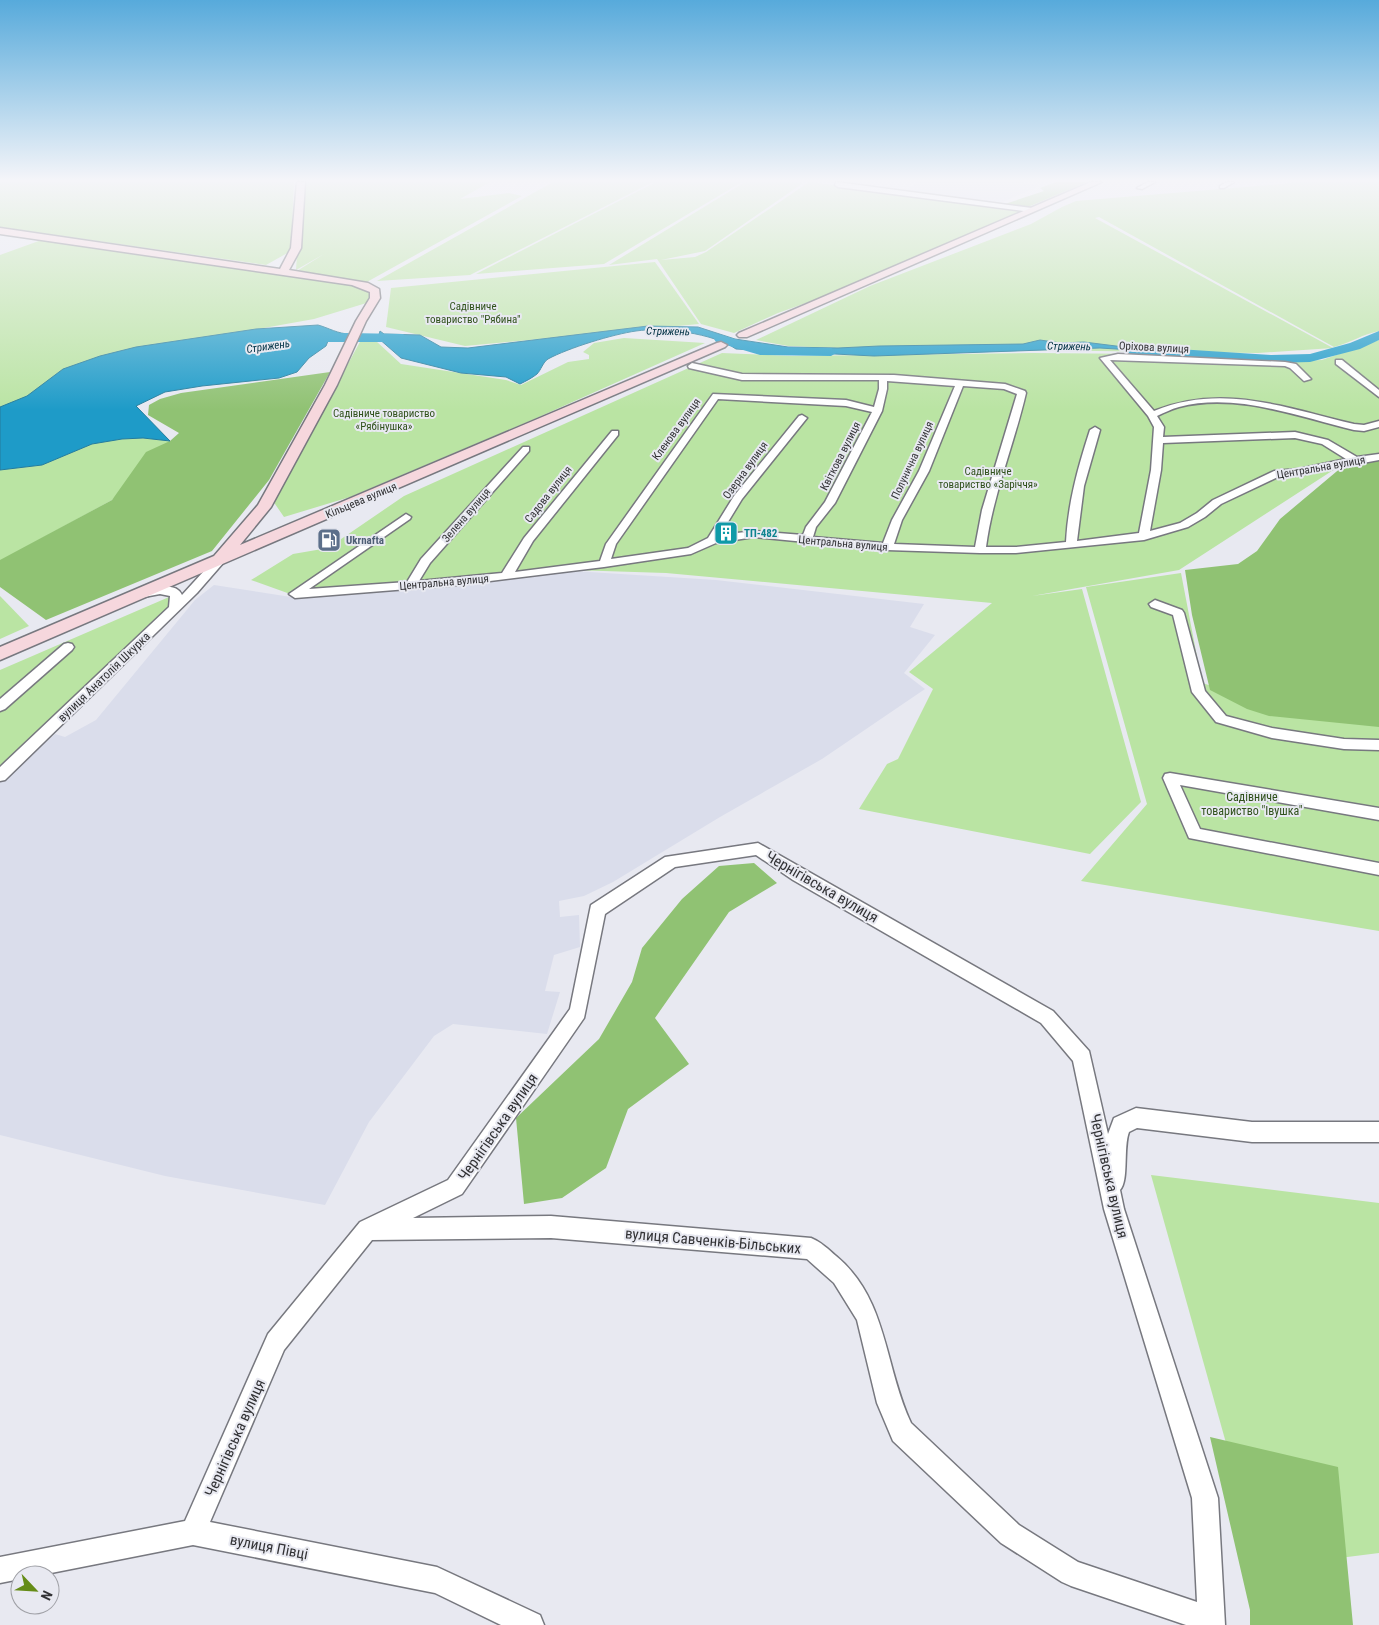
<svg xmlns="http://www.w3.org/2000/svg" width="1379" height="1625" viewBox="0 0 1379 1625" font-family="'Roboto Condensed',sans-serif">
	<rect width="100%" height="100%" fill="#e8e9f1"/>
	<g fill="#daddeb">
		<path d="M919,182H1019L1040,186L998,204L902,192Z"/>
		<path d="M573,571L716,580L924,604L910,627L935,635L904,673L925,689L822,759L720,817L613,882L584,896L559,901L560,917L579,915L580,947L554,955L545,991L560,992L547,1034L453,1024L434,1036L369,1122L325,1205L165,1176L0,1135V782L55,734L65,737L96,720L195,600L214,585L291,597L411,587Z"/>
	</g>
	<g fill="#bae4a3">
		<path d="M0,182H294L291,251L266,265L0,227Z"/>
		<path d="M302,182H490L460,199L509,193L522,196L365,283L297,271L324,254L296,270Z"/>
		<path d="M553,182H653L470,275L377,281Z"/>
		<path d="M656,182H742L604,264L476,274Z"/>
		<path d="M745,182L803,183L705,251L661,260L695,257L706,252L809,182L1028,209L817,299L778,313L734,333L701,324L657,259L609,265Z"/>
		<path d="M1304,182H1379V331C1363,334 1350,343 1334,347L1099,217L1095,218L1333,348L1258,353L838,348L788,346L756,340L870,286L1031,224L1062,207L1076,201Z"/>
		<path d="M47,238L370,287L373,301L314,319L147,349L0,410V255Z"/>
		<path d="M655,262L699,324L465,346L386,327L391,288Z"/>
		<path d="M624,338L705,343L532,420L350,497L284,517L273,501L361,340L376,341L401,364L506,380L521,385L568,362L589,359V355L583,352L594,343Z"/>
		<path d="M1379,340V455L1355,456L1179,570L1032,596L1082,589L1141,802L1090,854L859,809L887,764L898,759L933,689L909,672L992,603L666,573L572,570L293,595L251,580L293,554L328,548L404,496L722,353L792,356L1032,353L1152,354L1276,362L1322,360Z"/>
		<path d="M143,438L170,441L112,500L0,561V470L42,465L92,444L122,439Z"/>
		<path d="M1181,573L1202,683L1255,699L1379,726V931L1081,881L1147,804L1086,587Z"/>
		<path d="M176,594L175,607L0,774V670Z"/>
		<path d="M0,596L29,626L0,639Z"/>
		<path d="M1151,1175L1379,1203V1553L1261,1568Z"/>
	</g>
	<g fill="#90c273">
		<path d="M1056,182H1087L1028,207L1005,204L1044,191L1040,188Z"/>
		<path d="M330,372L269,480L212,551L46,620L0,587V560L112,500L146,452L170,441L179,433L148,415L149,405L160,399L181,393Z"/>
		<path d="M1379,455V727L1269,716L1247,709L1210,690L1192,615L1185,570L1238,564L1257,551L1280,519L1355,456Z"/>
		<path d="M754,863L777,883L729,912L655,1018L689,1064L628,1109L606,1168L562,1198L524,1204L516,1118L599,1039L632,982L642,948L682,899L719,866Z"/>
		<path d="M1210,1437L1338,1467L1353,1625H1250V1610Z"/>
	</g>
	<g fill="#1e9bc8" stroke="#247c9c">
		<path d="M318,325C329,328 338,334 350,334L347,340L328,341L326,346L309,358L297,372L279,378L202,386L165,392L136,406L170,441L143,438L122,439L92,444L42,465L0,470V407L27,396L63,369L100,356L136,347L256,329Z"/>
		<path d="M648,326L698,327L735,339L788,347L838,348L879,346L1023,344L1040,340L1061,343L1084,342L1164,352L1100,348L874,356L736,349C713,333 663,327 636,331C614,334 568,348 548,359C543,362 541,370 537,374C532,378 526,381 520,384L506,377L461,373L401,358L378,338L380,331L384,334L420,335L441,347L468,348Z"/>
	</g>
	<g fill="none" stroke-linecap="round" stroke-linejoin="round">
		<g fill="#1e9bc8" fill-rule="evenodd">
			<path d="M1379,331V340L1360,349L1310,362L1271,363L1131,354L1124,350L1131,346L1271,355L1310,354L1350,343Z"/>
			<path d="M349,333L403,334L417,342L410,346L400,342H324L317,338L324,334Z"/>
			<path d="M721,335L761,347L831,348L838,352L831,356L760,355L716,342L714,339Z"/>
		</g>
		<g stroke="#77787f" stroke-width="3">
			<g id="street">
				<path d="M836,182L1032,208L1035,210L1032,212L838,187L835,185Z"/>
				<path d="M1148,182H1155L1142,189L1137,188Z"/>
				<path d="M1227,182H1234L1224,188H1220V186Z"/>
				<path d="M1118,354L1285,362L1296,364L1311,379L1304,381L1290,368L1285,366L1110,360L1154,411C1223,383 1285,408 1354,424L1364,425L1379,421V427L1364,431L1354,430C1299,417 1236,392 1179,407C1171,409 1164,413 1157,416L1164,427L1163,437L1295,432L1328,440L1357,457L1379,454V460L1299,475L1280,476L1221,504L1205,517L1188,527L1144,540L1016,553H980L887,550L754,537L716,543L691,554L604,567L458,585L295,598L289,594L406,514L411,517L410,519L309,589L407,582L421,559L523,447H529V451L430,563L419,581L502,573L524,538L612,431H618V435L533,541L515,572L600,561L606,544L713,394L846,400L874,407L879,389V380H742L689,368L688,366L692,363L742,374L894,375L1005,384L1025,391L1026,393C1014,445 993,494 986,547H1016L1066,542C1068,503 1078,467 1090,430L1095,427L1100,430L1084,486L1077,541L1139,533L1151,470L1154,427L1148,416L1100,358ZM887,381L955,386L919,471L892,520L883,543L813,537L816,527L835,503L882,411L887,389ZM963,386L1004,389L1017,394L982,510L975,547L894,544L902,520L929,471ZM718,399L846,406L872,412L825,502L806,527L803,535L754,531L720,535L742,499L807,418L802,415L799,416L734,496L708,538L688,548L611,559L616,544ZM1295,438L1322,444L1346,459L1299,469L1274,471L1213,500L1197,513L1180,523L1150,531L1161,470L1163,443Z"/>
				<path d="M1336,360H1342L1379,390V397L1336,364Z"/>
				<path d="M218,559L224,562L197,593L5,780L0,781V767L169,607L170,596L160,594L144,597L138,593L140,591C151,588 176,581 182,595L214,560Z"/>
				<path d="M1155,600L1182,610L1184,613L1205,691L1226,716L1272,728L1344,739L1379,740V750L1344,749L1272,738L1216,722L1192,692L1173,615L1151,607L1149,604Z"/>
				<path d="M68,643L72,644L74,647L72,650L5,709L0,711V699L64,644Z"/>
				<path d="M1170,773L1379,808V820L1180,785L1200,829L1379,863V875L1189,838L1163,778L1165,774Z"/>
				<path d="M758,843L1053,1011L1089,1051L1108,1134L1114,1118L1136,1108L1252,1122H1379V1142H1252L1137,1128L1129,1132C1123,1147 1129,1181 1120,1190L1124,1209L1218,1498L1225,1625H1186L1071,1586L1062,1582L1001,1543L893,1441L877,1403L857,1320L834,1283L807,1259L551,1238L372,1240L284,1350L210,1522L437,1567L540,1615L544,1625H501L435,1593L193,1545L41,1575H20V1579L0,1583V1557L185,1521L268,1334L360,1222L448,1180L570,1009L591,905L665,857ZM756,855L793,880L1041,1023L1073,1061L1104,1209L1192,1498L1197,1602L1078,1562L1019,1525L911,1423C884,1366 888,1299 836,1256C828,1249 821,1242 811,1238L551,1216L413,1218L462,1194L584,1018L605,914L675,867Z"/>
			</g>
		</g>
		<g stroke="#77787f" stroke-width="3">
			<g id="secondary">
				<path d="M297,182H305L301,248L289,270L368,283L379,289L380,298L366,321L337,385L271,507L240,545L717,343L721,342L727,345L725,347L0,660V647L214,556L258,505L325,385L356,321L370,298V292L352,285L0,234V228L280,269L291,248Z"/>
				<path d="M1091,182H1102L747,337H739L737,335L739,333Z"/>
			</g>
		</g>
		<use href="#street" fill="#fff" fill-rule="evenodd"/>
		<use href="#secondary" fill="#f6d7dd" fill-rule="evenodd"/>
	</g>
	<linearGradient id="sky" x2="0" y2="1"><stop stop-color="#57aadb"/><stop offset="0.44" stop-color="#f5f5f9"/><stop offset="1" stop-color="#f5f5f9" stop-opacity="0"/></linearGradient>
	<rect width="1379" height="410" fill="url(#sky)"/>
	<defs>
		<g id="building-square" transform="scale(1.25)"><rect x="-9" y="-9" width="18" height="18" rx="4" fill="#0f9aa8" stroke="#e8e9f1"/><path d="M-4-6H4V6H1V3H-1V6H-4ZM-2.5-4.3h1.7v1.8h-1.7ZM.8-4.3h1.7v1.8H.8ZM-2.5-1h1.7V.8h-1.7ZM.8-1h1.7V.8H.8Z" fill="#fff"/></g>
		<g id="fuel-square" transform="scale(1.25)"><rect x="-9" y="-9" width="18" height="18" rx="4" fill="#5c6f8a" stroke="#e8e9f1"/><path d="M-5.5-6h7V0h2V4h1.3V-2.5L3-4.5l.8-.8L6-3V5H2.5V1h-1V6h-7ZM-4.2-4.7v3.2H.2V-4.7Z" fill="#fff"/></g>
	</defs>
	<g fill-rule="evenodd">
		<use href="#building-square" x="726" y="533"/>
		<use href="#fuel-square" x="329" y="540"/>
	</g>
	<g text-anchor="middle" stroke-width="4" stroke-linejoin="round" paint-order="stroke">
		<g font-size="11" fill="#30511b" stroke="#e8e9f1">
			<text x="473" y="310">Садівниче<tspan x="473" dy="13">товариство "Рябина"</tspan></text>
			<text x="384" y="417">Садівниче товариство<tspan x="384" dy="13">«Рябінушка»</tspan></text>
			<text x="988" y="475">Садівниче<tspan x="988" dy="13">товариство «Заріччя»</tspan></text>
		</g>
		<g font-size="11" font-style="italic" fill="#003144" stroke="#e8e9f1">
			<text transform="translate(668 331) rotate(1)" y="4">Стрижень</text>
			<text transform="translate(268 346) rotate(-8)" y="4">Стрижень</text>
			<text transform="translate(1069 346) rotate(1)" y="4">Стрижень</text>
		</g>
		<g font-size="11" fill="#323235" stroke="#e8e9f1">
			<text transform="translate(1154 347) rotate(3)" y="4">Оріхова вулиця</text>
			<text transform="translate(676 429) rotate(-54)" y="4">Кленова вулиця</text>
			<text transform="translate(840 456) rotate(-63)" y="4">Квіткова вулиця</text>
			<text transform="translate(912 460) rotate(-65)" y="4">Полунична вулиця</text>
			<text transform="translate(1321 467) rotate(-10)" y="4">Центральна вулиця</text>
			<text transform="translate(745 470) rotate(-54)" y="4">Озерна вулиця</text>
			<text transform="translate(548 494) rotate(-52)" y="4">Садова вулиця</text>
			<text transform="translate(361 500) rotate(-23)" y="4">Кільцева вулиця</text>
			<text transform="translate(466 515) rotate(-49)" y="4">Зелена вулиця</text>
			<text transform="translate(843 543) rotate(5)" y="4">Центральна вулиця</text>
			<text transform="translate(444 582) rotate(-5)" y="4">Центральна вулиця</text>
		</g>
		<g font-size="11" font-weight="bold" fill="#0d838f" stroke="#e8e9f1" text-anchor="start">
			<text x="744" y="537">ТП-482</text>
		</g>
		<g font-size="11" font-weight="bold" fill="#4e5e75" stroke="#e8e9f1" text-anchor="start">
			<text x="346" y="544">Ukrnafta</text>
		</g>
		<g font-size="12" fill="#323235" stroke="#e8e9f1">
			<text transform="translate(104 677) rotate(-44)" y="4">вулиця Анатолія Шкурка</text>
		</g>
		<g font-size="12" fill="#30511b" stroke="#e8e9f1">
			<text x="1252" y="801">Садівниче<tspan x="1252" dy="14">товариство "Івушка"</tspan></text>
		</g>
		<g font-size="15" fill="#323235" stroke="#e8e9f1">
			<text transform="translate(822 887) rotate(30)" y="5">Чернігівська вулиця</text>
			<text transform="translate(498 1127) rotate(-55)" y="5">Чернігівська вулиця</text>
			<text transform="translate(1109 1176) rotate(77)" y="5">Чернігівська вулиця</text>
			<text transform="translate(713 1241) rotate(5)" y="5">вулиця Савченків-Більських</text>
			<text transform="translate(235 1438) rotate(-66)" y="5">Чернігівська вулиця</text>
			<text transform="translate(269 1547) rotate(11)" y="5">вулиця Півці</text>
		</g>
	</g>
	<g transform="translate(35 1590) rotate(115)"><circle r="24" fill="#e8e9f1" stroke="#9fa0a6"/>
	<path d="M0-4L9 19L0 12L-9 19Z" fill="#658c17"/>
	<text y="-8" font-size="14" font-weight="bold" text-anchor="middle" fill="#323235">N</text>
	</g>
</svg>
